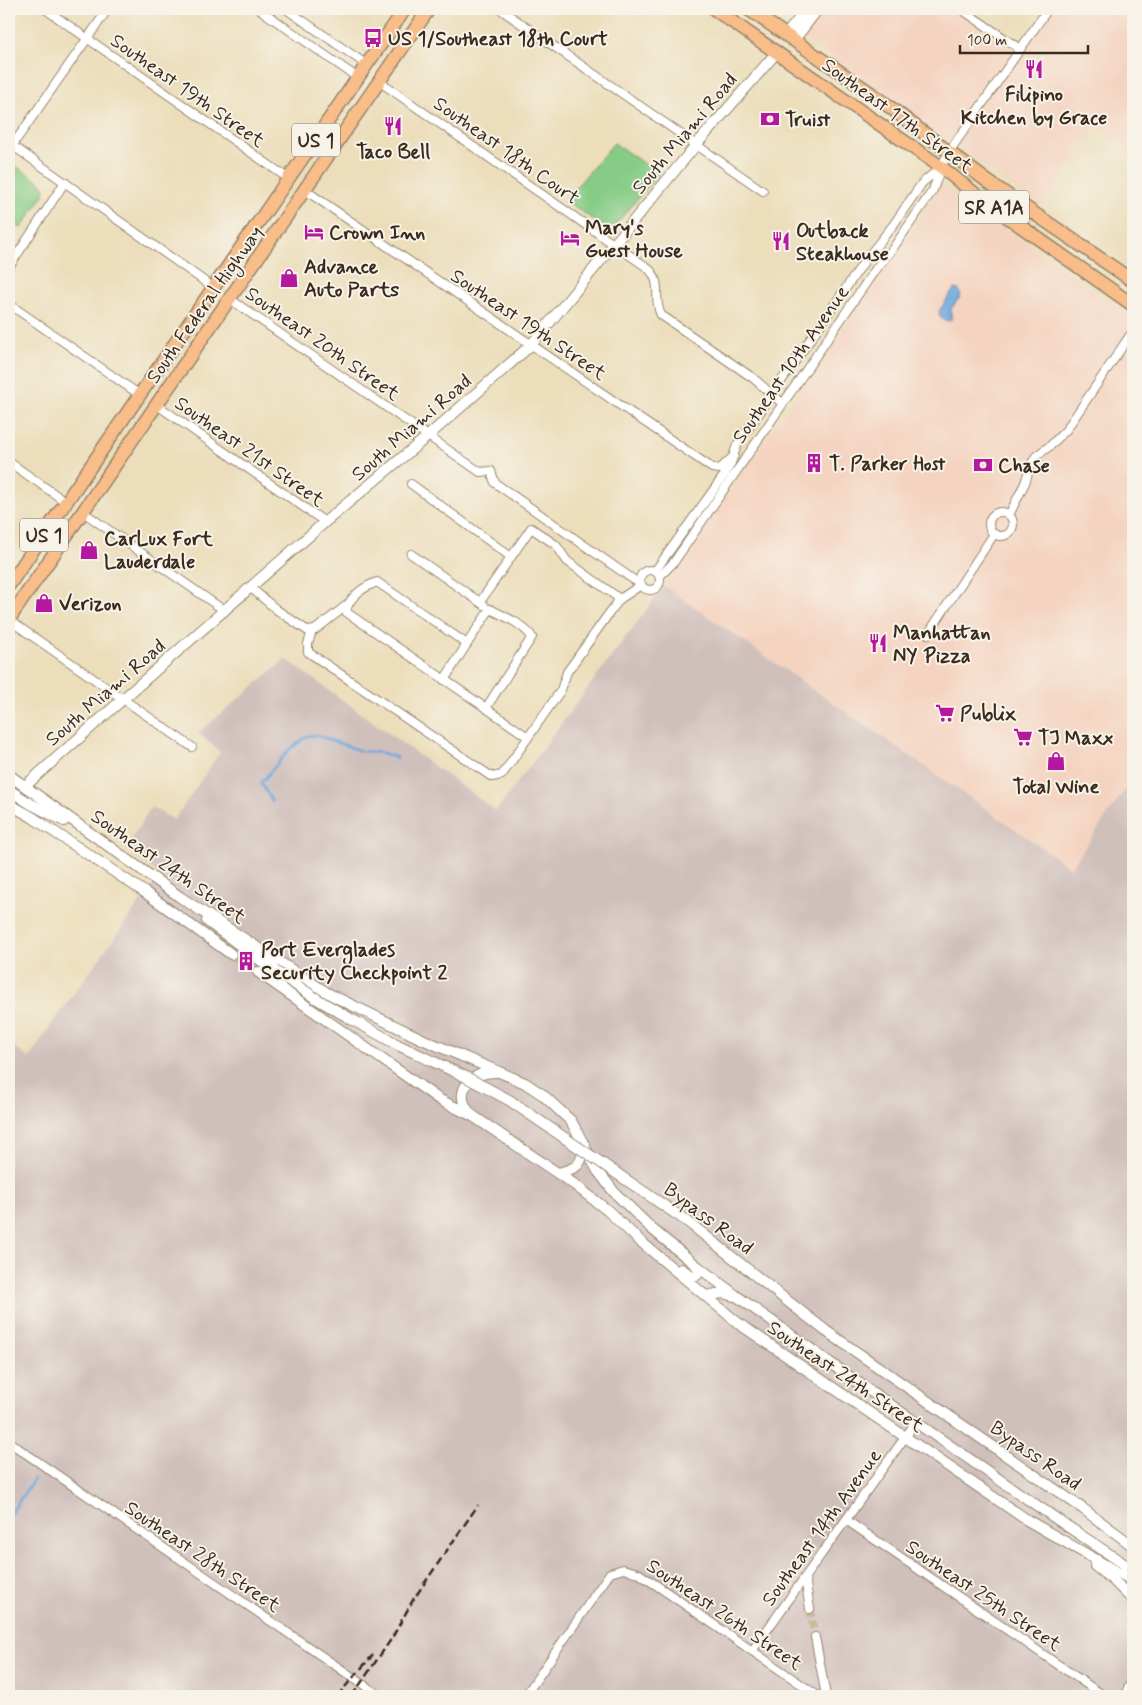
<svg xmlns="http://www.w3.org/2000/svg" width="1142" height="1705" viewBox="0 0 1142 1705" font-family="Mynerve,sans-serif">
	<rect width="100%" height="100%" fill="#f7f3e8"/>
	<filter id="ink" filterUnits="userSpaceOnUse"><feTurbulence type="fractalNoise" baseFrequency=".02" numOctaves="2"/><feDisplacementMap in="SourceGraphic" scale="10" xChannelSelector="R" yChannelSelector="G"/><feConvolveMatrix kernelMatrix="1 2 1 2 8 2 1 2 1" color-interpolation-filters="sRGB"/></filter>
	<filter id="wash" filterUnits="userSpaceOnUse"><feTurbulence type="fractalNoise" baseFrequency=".0096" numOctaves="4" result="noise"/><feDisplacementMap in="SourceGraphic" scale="20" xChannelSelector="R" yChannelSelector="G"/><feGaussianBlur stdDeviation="1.12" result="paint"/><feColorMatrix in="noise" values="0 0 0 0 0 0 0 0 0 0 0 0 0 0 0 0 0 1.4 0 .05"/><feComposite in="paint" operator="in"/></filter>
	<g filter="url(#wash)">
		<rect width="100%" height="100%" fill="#ecdebb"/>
		<g fill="#f4d3c0">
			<path d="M822,9H950L1020,55L1051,9H1133V153L1096,127L1041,207L801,36Z"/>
			<path d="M942,187L1133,317V778L1071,868L664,586Z"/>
		</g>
		<path fill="#d0c0bc" d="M664,586L1071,868L1133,778V1696H9V1044L29,1058L54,1021L160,875L126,848L151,807L174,820L220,752L198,733L286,659L496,811Z"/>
		<g fill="#87cc86" stroke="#617b52">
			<path d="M614,143L659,174L610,231L565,200Z"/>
			<path d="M9,162L40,182L45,188L44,195L21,228L9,220Z"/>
		</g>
		<path fill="#6ca7dd" stroke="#54687e" d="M954,289L959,290L961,296L951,309V320L945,321L940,317L939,311Z"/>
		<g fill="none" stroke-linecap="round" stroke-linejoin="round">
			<g stroke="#6ca7dd" stroke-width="2.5">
				<path d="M272,801L261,783L289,750L307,736L316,735L361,751L383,753L397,758"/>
				<path d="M9,1516L34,1479"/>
			</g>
		</g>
	</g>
	<g filter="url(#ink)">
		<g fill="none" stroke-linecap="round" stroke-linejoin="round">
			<path stroke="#c9ba9c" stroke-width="8" stroke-dasharray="8 4" stroke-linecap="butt" d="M810,1609L815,1637"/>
			<path stroke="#c9ba9c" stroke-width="10" stroke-dasharray="10 5" stroke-linecap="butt" d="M231,954L258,972"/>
			<g stroke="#94846c" stroke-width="10">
				<g id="minor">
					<path d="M45,9L289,179"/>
					<path d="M259,9L358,78"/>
					<path d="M286,9L367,65"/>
					<path d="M500,9L763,191"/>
					<path d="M961,9L1020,49"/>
					<path d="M380,82L648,268C664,284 652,297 661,315L753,378L782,403"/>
					<path d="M9,143L214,288"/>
					<path d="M12,146L108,9"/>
					<path d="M305,190L712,468L720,469L734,456"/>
					<path d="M9,267L65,182"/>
					<path d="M230,299L480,472L491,471L495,483L634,580L640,583"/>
					<path d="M9,304L140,395"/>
					<path d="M157,405L325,522"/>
					<path d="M9,462L66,502"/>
					<path d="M411,484L511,557"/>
					<circle cx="1001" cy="524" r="12"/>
					<path d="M83,512L225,611"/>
					<path d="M1009,515L1025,483L1030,467L1036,456L1050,446L1066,430L1133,331"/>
					<path d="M411,554L484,605"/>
					<circle cx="650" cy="580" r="10"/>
					<path d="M655,571L725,474L731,463L737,445L866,259L894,224L922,183L940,168"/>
					<path d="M660,576L674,562L877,267L891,251L933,190L941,167L949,152L1048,9"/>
					<path d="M251,588L277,610L308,631L315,630L347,605"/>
					<path d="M480,602L531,528L556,545L567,561L620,599"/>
					<path d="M9,620L192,747"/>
					<path d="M312,631L308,644V652L492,777L502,775L561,690L567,672L610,612L620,599L641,585"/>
					<path d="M928,634L994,534"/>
					<path d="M444,680L467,644"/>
					<path d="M486,708L532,637C523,624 504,616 490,609L467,644L377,582C364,587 348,597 346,612L528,737"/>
					<path d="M9,1442L380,1696"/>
					<path d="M846,1520L1104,1696"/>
					<path d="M805,1578L810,1609"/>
					<path d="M815,1637L826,1696"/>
					<path d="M752,1651L916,1422"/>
					<path d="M525,1696L610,1573L623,1569L638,1573L659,1587L818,1696"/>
				</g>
			</g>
			<g stroke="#94846c" stroke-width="12">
				<g id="tertiary">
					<path d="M786,35L807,9"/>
					<path d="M794,40L818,9"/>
					<path d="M9,775L180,897L327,993L424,1040L525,1083L543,1095L571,1121L598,1171L614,1192L652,1229L697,1266L738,1297L847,1375L1061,1522L1133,1570"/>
					<path d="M25,786L123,699L325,522L428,436L531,345L696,145L777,52"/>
					<path d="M9,790L31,804L64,821"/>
					<path d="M9,804L32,817L143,891L231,954"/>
					<path d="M207,921L275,971"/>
					<path d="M258,972L440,1100L473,1116L575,1185L607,1210L640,1241L738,1323L1027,1520L1133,1581"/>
					<path d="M472,1115C450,1093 471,1071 496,1072"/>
					<path d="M558,1173C578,1168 581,1166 585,1145"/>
					<path d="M681,1269L692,1276L697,1275L699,1271L697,1266"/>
					<path d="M706,1296L722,1293L734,1296"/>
					<path d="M785,1299L826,1331L1082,1508L1133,1546"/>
					<path d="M1095,1566L1113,1580L1133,1600"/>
					<path d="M1126,1696L1133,1680"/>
				</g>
			</g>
			<g stroke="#94846c" stroke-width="15">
				<g id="primary">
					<path d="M714,9L941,167L979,197L1133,305"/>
					<path d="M748,9L878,98L987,181L1133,281"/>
					<path d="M9,585L405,9"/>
					<path d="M9,619L429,9"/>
				</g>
			</g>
			<use href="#minor" stroke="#fff" stroke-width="8"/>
			<use href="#tertiary" stroke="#fff" stroke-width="10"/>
			<use href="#primary" stroke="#f8bd89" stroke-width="12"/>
			<g stroke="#3b2a1e" stroke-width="2.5" stroke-dasharray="8 4" stroke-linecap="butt">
				<path d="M337,1696L373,1655"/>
				<path d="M352,1696L392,1638L413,1600L478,1505"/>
			</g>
			<g stroke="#94846c" stroke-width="12" stroke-linecap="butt">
				<path id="tertiary-bridge" d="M275,971L317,999L351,1019L398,1045L466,1077L509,1100L688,1222L785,1299"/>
			</g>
			<use href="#tertiary-bridge" stroke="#fff" stroke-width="10"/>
		</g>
	</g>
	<defs>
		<g id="bus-bare" transform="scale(1.5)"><path d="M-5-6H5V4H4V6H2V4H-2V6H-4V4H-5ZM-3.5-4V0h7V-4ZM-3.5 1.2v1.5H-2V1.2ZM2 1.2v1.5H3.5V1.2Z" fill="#b5179e" stroke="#f7f3e8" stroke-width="2.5" paint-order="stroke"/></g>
		<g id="restaurant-bare" transform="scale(1.5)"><path d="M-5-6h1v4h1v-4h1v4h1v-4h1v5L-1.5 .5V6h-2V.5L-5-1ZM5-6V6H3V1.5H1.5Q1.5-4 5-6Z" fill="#b5179e" stroke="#f7f3e8" stroke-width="2.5" paint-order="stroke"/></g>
		<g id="bank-bare" transform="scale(1.5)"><path d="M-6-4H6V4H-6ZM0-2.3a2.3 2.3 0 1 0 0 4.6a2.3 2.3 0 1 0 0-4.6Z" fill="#b5179e" stroke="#f7f3e8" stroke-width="2.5" paint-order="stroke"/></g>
		<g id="hotel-bare" transform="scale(1.5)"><path d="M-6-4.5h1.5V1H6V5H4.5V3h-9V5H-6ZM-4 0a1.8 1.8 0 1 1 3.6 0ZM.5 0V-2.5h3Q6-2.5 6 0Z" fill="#b5179e" stroke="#f7f3e8" stroke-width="2.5" paint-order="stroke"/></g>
		<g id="shop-bare" transform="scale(1.5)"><path d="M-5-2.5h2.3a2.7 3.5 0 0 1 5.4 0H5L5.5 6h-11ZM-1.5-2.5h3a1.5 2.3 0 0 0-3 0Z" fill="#b5179e" stroke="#f7f3e8" stroke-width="2.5" paint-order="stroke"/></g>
		<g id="building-bare" transform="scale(1.5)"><path d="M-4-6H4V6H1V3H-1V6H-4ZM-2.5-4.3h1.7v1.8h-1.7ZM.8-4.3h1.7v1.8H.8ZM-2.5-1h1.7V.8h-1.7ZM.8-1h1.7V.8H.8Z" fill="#b5179e" stroke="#f7f3e8" stroke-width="2.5" paint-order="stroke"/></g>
		<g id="supermarket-bare" transform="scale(1.5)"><path d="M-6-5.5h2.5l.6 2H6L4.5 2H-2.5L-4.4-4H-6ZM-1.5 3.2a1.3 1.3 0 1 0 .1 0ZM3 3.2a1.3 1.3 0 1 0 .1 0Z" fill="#b5179e" stroke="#f7f3e8" stroke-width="2.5" paint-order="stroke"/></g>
	</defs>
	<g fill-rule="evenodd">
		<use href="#bus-bare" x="373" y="38"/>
		<use href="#restaurant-bare" x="1034" y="69"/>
		<use href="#bank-bare" x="770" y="119"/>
		<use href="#restaurant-bare" x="393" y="126"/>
		<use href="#hotel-bare" x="314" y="232"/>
		<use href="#hotel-bare" x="570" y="238"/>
		<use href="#restaurant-bare" x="781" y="241"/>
		<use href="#shop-bare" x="289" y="278"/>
		<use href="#building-bare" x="814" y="463"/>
		<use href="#bank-bare" x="983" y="465"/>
		<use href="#shop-bare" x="89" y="550"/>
		<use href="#shop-bare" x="44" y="603"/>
		<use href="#restaurant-bare" x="878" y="643"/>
		<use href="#supermarket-bare" x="945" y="713"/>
		<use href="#supermarket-bare" x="1023" y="737"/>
		<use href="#shop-bare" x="1056" y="761"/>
		<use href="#building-bare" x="246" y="961"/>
	</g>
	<g text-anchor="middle" stroke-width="4" stroke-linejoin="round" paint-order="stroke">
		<g fill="#f7f3e8" stroke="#73665b" stroke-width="1">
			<rect x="292" y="123.5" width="48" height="33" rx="4"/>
			<rect x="959" y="190.5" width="70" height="33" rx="4"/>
			<rect x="20" y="518.5" width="48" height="33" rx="4"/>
		</g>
		<g font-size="19" font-weight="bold" fill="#3b2a1e">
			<text x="316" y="147">US 1</text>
			<text x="994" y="214">SR A1A</text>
			<text x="44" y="542">US 1</text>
		</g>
		<g font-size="20" font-weight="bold" fill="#3b2a1e" stroke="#f7f3e8" text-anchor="start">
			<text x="388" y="45">US 1/Southeast 18th Court</text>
			<text x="1034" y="101" text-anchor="middle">Filipino<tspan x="1034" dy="23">Kitchen by Grace</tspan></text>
			<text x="785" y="126">Truist</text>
			<text x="393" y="158" text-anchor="middle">Taco Bell</text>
			<text x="585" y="234">Mary's<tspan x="585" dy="23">Guest House</tspan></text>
			<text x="796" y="237">Outback<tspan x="796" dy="23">Steakhouse</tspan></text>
			<text x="329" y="239">Crown Inn</text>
			<text x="304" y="273">Advance<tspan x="304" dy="23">Auto Parts</tspan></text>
			<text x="829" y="470">T. Parker Host</text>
			<text x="998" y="472">Chase</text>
			<text x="104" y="545">CarLux Fort<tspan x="104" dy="23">Lauderdale</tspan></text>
			<text x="59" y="610">Verizon</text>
			<text x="893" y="639">Manhattan<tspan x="893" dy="23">NY Pizza</tspan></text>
			<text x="960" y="720">Publix</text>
			<text x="1038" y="744">TJ Maxx</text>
			<text x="1056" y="793" text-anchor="middle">Total Wine</text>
			<text x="261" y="956">Port Everglades<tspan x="261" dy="23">Security Checkpoint 2</tspan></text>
		</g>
		<g font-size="20" fill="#3b2a1e" stroke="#f7f3e8">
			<text transform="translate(188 90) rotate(35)" y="7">Southeast 19th Street</text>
			<text transform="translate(898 115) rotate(36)" y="7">Southeast 17th Street</text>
			<text transform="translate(684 133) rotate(-50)" y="7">South Miami Road</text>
			<text transform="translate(507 150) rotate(35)" y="7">Southeast 18th Court</text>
			<text transform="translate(204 304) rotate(-55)" y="7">South Federal Highway</text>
			<text transform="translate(529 324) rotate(34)" y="7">Southeast 19th Street</text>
			<text transform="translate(323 343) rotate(35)" y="7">Southeast 20th Street</text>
			<text transform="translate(790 364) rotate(-55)" y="7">Southeast 10th Avenue</text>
			<text transform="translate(411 427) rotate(-41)" y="7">South Miami Road</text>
			<text transform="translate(250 451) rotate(35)" y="7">Southeast 21st Street</text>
			<text transform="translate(105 692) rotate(-41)" y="7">South Miami Road</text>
			<text transform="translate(169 866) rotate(35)" y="7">Southeast 24th Street</text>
			<text transform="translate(709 1218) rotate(37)" y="7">Bypass Road</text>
			<text transform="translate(846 1376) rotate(34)" y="7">Southeast 24th Street</text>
			<text transform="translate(1036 1455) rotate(35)" y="7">Bypass Road</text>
			<text transform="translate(821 1527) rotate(-54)" y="7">Southeast 14th Avenue</text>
			<text transform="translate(203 1556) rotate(34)" y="7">Southeast 28th Street</text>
			<text transform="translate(984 1595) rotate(34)" y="7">Southeast 25th Street</text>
			<text transform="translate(725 1614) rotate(34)" y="7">Southeast 26th Street</text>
		</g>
	</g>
	<rect width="1142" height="1705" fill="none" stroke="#f7f3e8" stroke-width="30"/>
	<path d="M960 45v8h128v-8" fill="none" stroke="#3b2a1e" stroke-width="2.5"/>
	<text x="967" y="45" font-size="15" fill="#3b2a1e" stroke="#f7f3e8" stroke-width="4" paint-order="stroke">100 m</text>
</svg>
